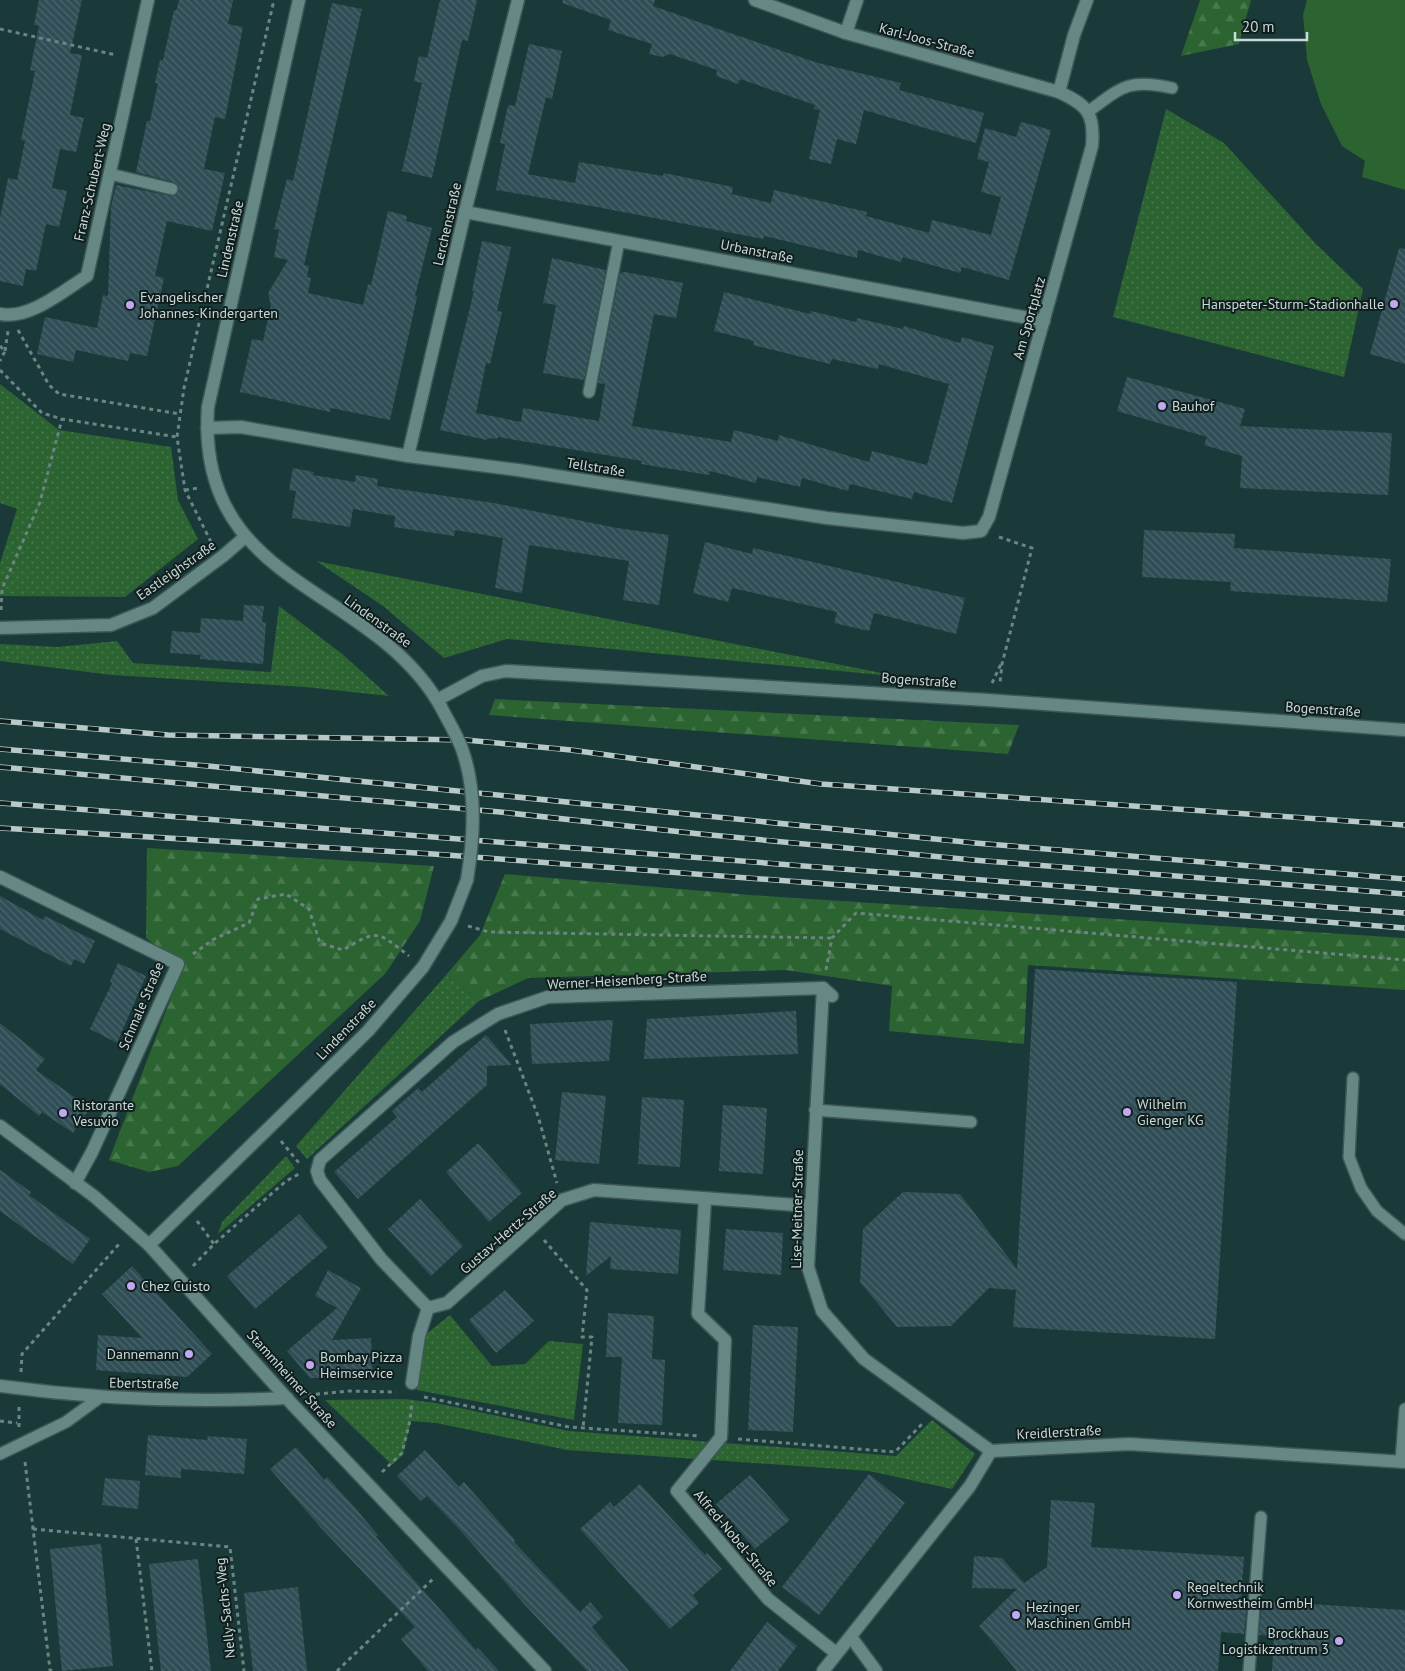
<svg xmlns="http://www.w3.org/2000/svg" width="1405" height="1671" viewBox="0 0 1405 1671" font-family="'PT Sans',sans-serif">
	<defs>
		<pattern id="green-dots" width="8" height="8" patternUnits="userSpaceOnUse" patternTransform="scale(1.25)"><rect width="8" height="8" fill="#2b6331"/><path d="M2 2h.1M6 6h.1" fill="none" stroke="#48794e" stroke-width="1.8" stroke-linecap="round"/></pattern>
		<pattern id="forest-firs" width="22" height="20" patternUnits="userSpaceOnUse" patternTransform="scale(1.25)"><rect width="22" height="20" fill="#2b6331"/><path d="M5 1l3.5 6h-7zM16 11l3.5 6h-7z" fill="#48794e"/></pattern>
		<pattern id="building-back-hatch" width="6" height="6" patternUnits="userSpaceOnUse" patternTransform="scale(1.25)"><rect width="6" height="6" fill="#2f4e55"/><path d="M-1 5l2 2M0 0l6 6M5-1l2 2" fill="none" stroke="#4c676d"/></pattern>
	</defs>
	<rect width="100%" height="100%" fill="#193a38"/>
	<g fill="url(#green-dots)">
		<path d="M1166,109L1224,143L1315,243L1363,289L1344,377L1113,317Z"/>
		<path d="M0,384L59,430L171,447L178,500L198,539L125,597L0,596V563L17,509L0,503Z"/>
		<path d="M316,561L902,677L507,639L444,658L383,606Z"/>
		<path d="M279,606L341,653L389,696L305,687L112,675L0,661V644L58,647L117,641L133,663L271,672Z"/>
		<path d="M446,975L479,1001L307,1159L296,1146Z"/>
		<path d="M286,1156L295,1168L218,1234L222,1222Z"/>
		<path d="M450,1315L492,1366L525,1364L549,1341L583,1344L574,1420L417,1390L425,1335Z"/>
		<path d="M405,1399L436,1403L569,1431L896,1456L932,1420L975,1454L952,1489L869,1471L567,1450L436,1423L411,1421L403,1454L392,1465L325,1400Z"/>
	</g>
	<g fill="url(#forest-firs)">
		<path d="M1200,0H1251L1239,44L1181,56Z"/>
		<path d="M495,699L1019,725L1008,754L489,715Z"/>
		<path d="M147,848L434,866L420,921L385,974L178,1166L149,1172L109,1160L183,966L146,938Z"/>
		<path d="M505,874L750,895L1405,938V990L1028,965L1024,1044L889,1031L892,986L786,970L528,978L479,1001L446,975L480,935Z"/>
	</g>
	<path fill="#2b6331" d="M1307,0H1405V190L1362,177L1365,161L1342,146L1321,104L1307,60L1303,15Z"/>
	<g fill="url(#building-back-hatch)">
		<path d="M39,0H82L70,53L82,55L70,115L84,118L76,152L60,149L52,188L67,191L59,227L46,224L36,271L26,269L23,286L0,281V218L8,178L17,180L25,141L21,140L35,71L30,70L39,26L34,25Z"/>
		<path d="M179,0H233L228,24L243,27L225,119L215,117L204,169L225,173L212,231L167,221L155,276L164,278L147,356L130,353L128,361L76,350L73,362L37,354L45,317L97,328L103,295L108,296L111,207L116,185L171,196L179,191V186L174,182L136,172L147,121H150L158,83H155L160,60H163L174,10L176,11Z"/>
		<path d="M440,0H477L468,41L462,40L432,178L402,171L422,83L414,81L419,56L427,58Z"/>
		<path d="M563,0H655L653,6L730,33L818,63L901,83L899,90L984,113L976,143L864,110L856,144L837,139L831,164L809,159L820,110L814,109L815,105L740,79L738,84L716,76L717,70L670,54L663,57L649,54L652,44L608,30L611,20L562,3Z"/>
		<path d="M332,3L362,9L304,265L309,266L307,277L311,278L308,293L363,305L368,284L371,285L388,211L407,216L406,221L432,228L415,296L417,297L390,420L331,408L330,412L240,392L252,339L263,341L271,306L268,293L288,260L274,257L279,230L274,229L287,179L293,181Z"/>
		<path d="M529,44L562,51L552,99L546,97L528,174L575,183L579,162L663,176L664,173L733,187L732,194L771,203L774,190L867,212L866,216L929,233L932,220L991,235L1001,197L981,192L989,162L977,159L985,128L1016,137L1021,122L1051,130L1009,280L962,267L960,273L903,257L901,262L858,250L857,258L764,236L763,239L597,207L496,190L505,144L500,143L508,105L515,106Z"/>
		<path d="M482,241L511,247L497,311L502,312L490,364L486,363L476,413L521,422L523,408L599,421L605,384L598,383L620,273L625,272L683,283L676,318L654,314L632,426L731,442L734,430L778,441L779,435L869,462L872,451L927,465L949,384L879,364L878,369L832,359L830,364L753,345L754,341L714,331L724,292L810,314L811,311L856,322L857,318L903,329L904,326L960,343L962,337L994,346L952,503L914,492L912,499L850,484L848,491L802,478L800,487L757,477L756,483L710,471L709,475L641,464L642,461L498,437L497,439L487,438V440L440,430L474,291H472Z"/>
		<path d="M1399,248L1405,249V364L1370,354Z"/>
		<path d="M552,258L606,270L584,380L543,373L556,305L543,303Z"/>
		<path d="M1127,377L1245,409L1240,426L1392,433L1388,495L1240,488L1242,456L1204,445L1207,437L1117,411Z"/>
		<path d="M293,468L314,472L313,475L355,482L356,475L378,479L377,486L494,503L617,528L669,535L659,605L623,600L629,561L529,545L522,593L495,588L503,538L455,530L454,536L394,527L395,516L353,509L350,527L292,518L296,491L289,490Z"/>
		<path d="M1144,530L1235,534L1234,548L1391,559L1387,602L1230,591L1231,582L1142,577Z"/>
		<path d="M705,542L752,554L753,548L965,598L956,634L874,613L869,631L834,623L837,612L732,588L728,602L693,593Z"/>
		<path d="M244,605L264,606L262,622L266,623L263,664L200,659L201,655L170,653L172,631L200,633L201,618L243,621Z"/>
		<path d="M0,896L43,920L45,916L95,941L84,964L74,959L71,966L0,929Z"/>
		<path d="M118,963L146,976L117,1043L90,1029L112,983L110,981Z"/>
		<path d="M1035,969L1237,982L1215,1339L1013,1327L1016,1290L989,1288L951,1326L897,1327L860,1282L863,1229L903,1192L960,1194L1017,1269Z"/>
		<path d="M796,1011L798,1054L644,1059L647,1019Z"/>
		<path d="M613,1020L609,1061L532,1064L530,1024Z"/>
		<path d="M0,1023L45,1059L36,1070L90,1108L73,1133L42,1112L39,1116L0,1084Z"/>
		<path d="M486,1035L512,1065L487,1066V1085L358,1199L334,1172L397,1117L392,1111L418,1088L422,1092Z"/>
		<path d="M562,1092L606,1096L599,1164L555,1160Z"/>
		<path d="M642,1097L684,1100L680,1167L638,1164Z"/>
		<path d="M723,1105L767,1108L763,1174L719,1171Z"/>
		<path d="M478,1143L522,1193L489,1222L446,1172Z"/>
		<path d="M0,1170L31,1192L29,1195L90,1239L73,1264L0,1211Z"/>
		<path d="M420,1199L463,1246L431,1276L388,1229Z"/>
		<path d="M299,1214L328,1247L255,1309L227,1276Z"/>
		<path d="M590,1222L681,1230L678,1274L610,1269L611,1256L586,1276Z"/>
		<path d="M726,1229L783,1233L781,1275L723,1270Z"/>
		<path d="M132,1266L212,1354L187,1377L96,1370L98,1335L142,1338L102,1294Z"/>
		<path d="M328,1270L361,1288L332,1340L371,1338L373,1377L310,1378L287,1351L337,1308L315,1296Z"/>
		<path d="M505,1290L534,1321L496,1353L469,1320Z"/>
		<path d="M608,1313L654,1316L652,1359L665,1360L662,1425L618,1423L622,1357H606Z"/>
		<path d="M753,1325L798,1327L793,1432L748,1430Z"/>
		<path d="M148,1435L207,1440L208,1436L247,1439L244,1474L181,1469V1478L145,1475Z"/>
		<path d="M296,1447L324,1480L327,1477L350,1502L378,1535L376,1537L476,1650L478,1648L499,1671H428L401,1639L415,1627L321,1528L270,1469Z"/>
		<path d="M425,1450L459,1487L464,1482L515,1540L514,1542L580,1612L590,1602L603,1617L592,1627L629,1671H587L524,1604L460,1530L427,1496L421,1501L397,1476Z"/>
		<path d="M869,1474L905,1503L819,1615L782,1587Z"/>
		<path d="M750,1475L790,1520L755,1549L716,1504Z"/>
		<path d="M105,1478L140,1481L138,1509L102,1505Z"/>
		<path d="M640,1484L705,1555L707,1553L722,1569L693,1595L699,1603L670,1629L580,1529L610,1502L614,1507Z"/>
		<path d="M1051,1500L1095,1503L1091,1547L1244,1557L1241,1600H1247L1244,1634L1221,1632L1218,1671H1017L979,1626L1017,1589L972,1588L974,1556L1002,1558L1024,1583L1047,1567Z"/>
		<path d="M101,1544L113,1666L62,1671L50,1549Z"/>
		<path d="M198,1559L211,1671H161L149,1564Z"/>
		<path d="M298,1587L307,1671H253L244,1593Z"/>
		<path d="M1262,1601L1405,1610V1671H1272L1274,1636L1259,1635Z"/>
		<path d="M767,1622L797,1646L778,1671H730Z"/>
	</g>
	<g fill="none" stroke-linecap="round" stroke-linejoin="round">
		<g stroke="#3c5857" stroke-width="14">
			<g id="lane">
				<path d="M1088,112C1121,87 1129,78 1172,88"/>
				<path d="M110,174L172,189"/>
				<path d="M589,392L619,241"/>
				<path d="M1353,1078L1349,1157L1361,1188L1377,1211L1405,1234"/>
				<path d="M815,1110L971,1122"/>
				<path d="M0,1454L66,1422L99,1398"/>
				<path d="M1401,1462L1405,1409"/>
				<path d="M1249,1671L1261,1517"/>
			</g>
		</g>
		<g stroke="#3c5857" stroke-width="15">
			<g id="street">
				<path d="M299,0L208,407C195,588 371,583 441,707"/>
				<path d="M846,33L857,0"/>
				<path d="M1059,92L1074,35L1087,0"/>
				<path d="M465,212L1044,321"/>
				<path d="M0,314C29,320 63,291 87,276L148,0"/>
				<path d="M207,428L241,427L408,456L518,470L827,518L963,533L981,531L989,517L1092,146C1095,113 1087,105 1059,92L846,33L755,0"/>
				<path d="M408,456L465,212L518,0"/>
				<path d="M0,628L111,625L153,608L223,556L245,537"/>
				<path d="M437,700L482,676L506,671L987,700L1405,730"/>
				<path d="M0,877L178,964L92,1152L75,1183"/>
				<path d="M832,996L823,988L808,1267L822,1311L864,1359L991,1451"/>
				<path d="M705,1199L698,1314L725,1340L721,1437L677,1491L768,1599L836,1653"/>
				<path d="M149,1245L368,1031L423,967L451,921L467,880"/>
				<path d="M428,1308L381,1259L320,1180L317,1171L320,1160L453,1042L498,1014L548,997L823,988"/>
				<path d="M412,1383L419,1336L428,1308L447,1303L562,1200L594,1190L810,1206"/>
				<path d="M0,1386C95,1399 191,1403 287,1398"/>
				<path d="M851,1637L876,1671"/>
				<path d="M823,1671L970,1486L991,1451L1129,1444L1405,1462"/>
			</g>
		</g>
		<g stroke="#3c5857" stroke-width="15">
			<path id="secondary" d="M0,1126L95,1197L149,1245L292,1404L545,1671"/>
		</g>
		<g stroke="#6b8584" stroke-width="3" stroke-dasharray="4 4" stroke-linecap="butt">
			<path d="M0,29L116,55"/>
			<path d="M18,330L49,385L59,394L180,414"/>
			<path d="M0,346L5,351L0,361"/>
			<path d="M5,351L8,331"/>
			<path d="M0,370L42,413L62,419L177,437"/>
			<path d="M185,490L199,488"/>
			<path d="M999,537L1032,548L1002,664L1000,683"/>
			<path d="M211,542L185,490L177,437L184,388L274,0"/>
			<path d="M1,610L2,589L40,502L62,419"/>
			<path d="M992,683L1001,664"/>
			<path d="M468,926L489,932L832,938"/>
			<path d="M193,954L214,939L249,923L258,899L286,894L309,909L320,943L343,950C378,929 377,931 409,956"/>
			<path d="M826,970L832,938L856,913L1405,960"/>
			<path d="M505,1030L538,1116L557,1183"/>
			<path d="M281,1141L299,1163"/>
			<path d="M197,1221L214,1244"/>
			<path d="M544,1240L587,1290L582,1337H592L583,1428"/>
			<path d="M193,1266L214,1244L286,1181L299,1174"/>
			<path d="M21,1372L22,1354L120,1243"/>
			<path d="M308,1395L349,1391L396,1392"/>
			<path d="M424,1397L569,1427L700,1436"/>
			<path d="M0,1421L17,1423"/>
			<path d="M19,1427V1406"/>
			<path d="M738,1439L895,1452L922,1424"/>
			<path d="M25,1462L50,1670L52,1671"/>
			<path d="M382,1472L402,1453L410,1420L412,1401"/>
			<path d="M33,1529L230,1547L244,1671"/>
			<path d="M136,1539L152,1671"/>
			<path d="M337,1671L434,1578"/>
		</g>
		<use href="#lane" stroke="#668885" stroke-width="11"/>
		<use href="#street" stroke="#668885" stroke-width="12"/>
		<use href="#secondary" stroke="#668885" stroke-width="12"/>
		<g stroke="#b6cac9" stroke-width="5.5">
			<g id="rail">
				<path d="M0,721L168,735L466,740L571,750L821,784L1405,825"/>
				<path d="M0,749L208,766L975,843L1405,879"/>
				<path d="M0,767L500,812L700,834L973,860L1405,894"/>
				<path d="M0,803L1405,913"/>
				<path d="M0,828L433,854L1405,928"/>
			</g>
		</g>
		<use href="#rail" stroke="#101e1d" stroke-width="4" stroke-dasharray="11" stroke-linecap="butt"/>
		<g stroke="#3c5857" stroke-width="15" stroke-linecap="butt">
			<path id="street-bridge" d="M441,707C448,721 457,735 462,749C477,791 474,837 467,880"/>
		</g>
		<use href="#street-bridge" stroke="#668885" stroke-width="12"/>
	</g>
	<g fill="#c3a7f2" stroke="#101e1d" stroke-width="2">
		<circle cx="1394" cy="304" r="5"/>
		<circle cx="130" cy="305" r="5"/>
		<circle cx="1162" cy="406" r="5"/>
		<circle cx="1127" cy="1112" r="5"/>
		<circle cx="63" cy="1113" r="5"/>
		<circle cx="131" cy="1286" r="5"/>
		<circle cx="189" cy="1354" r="5"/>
		<circle cx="310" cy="1365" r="5"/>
		<circle cx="1177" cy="1595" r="5"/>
		<circle cx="1016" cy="1615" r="5"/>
		<circle cx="1339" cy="1641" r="5"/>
	</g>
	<g text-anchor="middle" stroke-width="4" stroke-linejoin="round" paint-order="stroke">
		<g font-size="14" fill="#c8dad9" stroke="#101e1d">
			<text transform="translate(927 40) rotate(15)" y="5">Karl-Joos-Straße</text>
			<text transform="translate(92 182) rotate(-77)" y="5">Franz-Schubert-Weg</text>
			<text transform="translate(447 224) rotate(-77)" y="5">Lerchenstraße</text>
			<text transform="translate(230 239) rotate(-77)" y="5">Lindenstraße</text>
			<text transform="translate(757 251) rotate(11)" y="5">Urbanstraße</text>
			<text transform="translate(1029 318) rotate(-74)" y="5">Am Sportplatz</text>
			<text transform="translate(596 467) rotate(9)" y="5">Tellstraße</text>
			<text transform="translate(176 570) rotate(-35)" y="5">Eastleighstraße</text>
			<text transform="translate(378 621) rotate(36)" y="5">Lindenstraße</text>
			<text transform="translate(919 680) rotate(4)" y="5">Bogenstraße</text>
			<text transform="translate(1323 709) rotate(4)" y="5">Bogenstraße</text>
			<text transform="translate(627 980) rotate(-3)" y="5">Werner-Heisenberg-Straße</text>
			<text transform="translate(141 1006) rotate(-67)" y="5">Schmale Straße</text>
			<text transform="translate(346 1029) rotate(-46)" y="5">Lindenstraße</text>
			<text transform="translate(797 1209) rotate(-89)" y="5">Lise-Meitner-Straße</text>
			<text transform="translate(508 1231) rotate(-41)" y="5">Gustav-Hertz-Straße</text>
			<text transform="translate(292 1379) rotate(48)" y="5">Stammheimer Straße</text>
			<text transform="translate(144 1383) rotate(1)" y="5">Ebertstraße</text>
			<text transform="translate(1059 1432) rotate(-3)" y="5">Kreidlerstraße</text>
			<text transform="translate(736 1538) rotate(50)" y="5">Alfred-Nobel-Straße</text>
			<text transform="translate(225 1608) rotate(-96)" y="5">Nelly-Sachs-Weg</text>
		</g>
		<g font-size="14" fill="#c8dad9" stroke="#101e1d" text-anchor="start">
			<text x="140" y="302">Evangelischer<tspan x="140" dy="16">Johannes-Kindergarten</tspan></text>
			<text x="1384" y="309" text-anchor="end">Hanspeter-Sturm-Stadionhalle</text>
			<text x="1172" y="411">Bauhof</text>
			<text x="1137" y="1109">Wilhelm<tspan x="1137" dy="16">Gienger KG</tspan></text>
			<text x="73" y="1110">Ristorante<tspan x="73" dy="16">Vesuvio</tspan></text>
			<text x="141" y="1291">Chez Cuisto</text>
			<text x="179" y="1359" text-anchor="end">Dannemann</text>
			<text x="320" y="1362">Bombay Pizza<tspan x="320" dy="16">Heimservice</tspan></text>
			<text x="1187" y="1592">Regeltechnik<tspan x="1187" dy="16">Kornwestheim GmbH</tspan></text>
			<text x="1026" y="1612">Hezinger<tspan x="1026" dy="16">Maschinen GmbH</tspan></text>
			<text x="1329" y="1638" text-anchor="end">Brockhaus<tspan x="1329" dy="16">Logistikzentrum 3</tspan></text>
		</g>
	</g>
	<path d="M1235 32v8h72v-8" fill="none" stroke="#c8dad9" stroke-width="2.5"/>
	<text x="1242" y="32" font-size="15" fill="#c8dad9" stroke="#101e1d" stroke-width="4" paint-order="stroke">20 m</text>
</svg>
